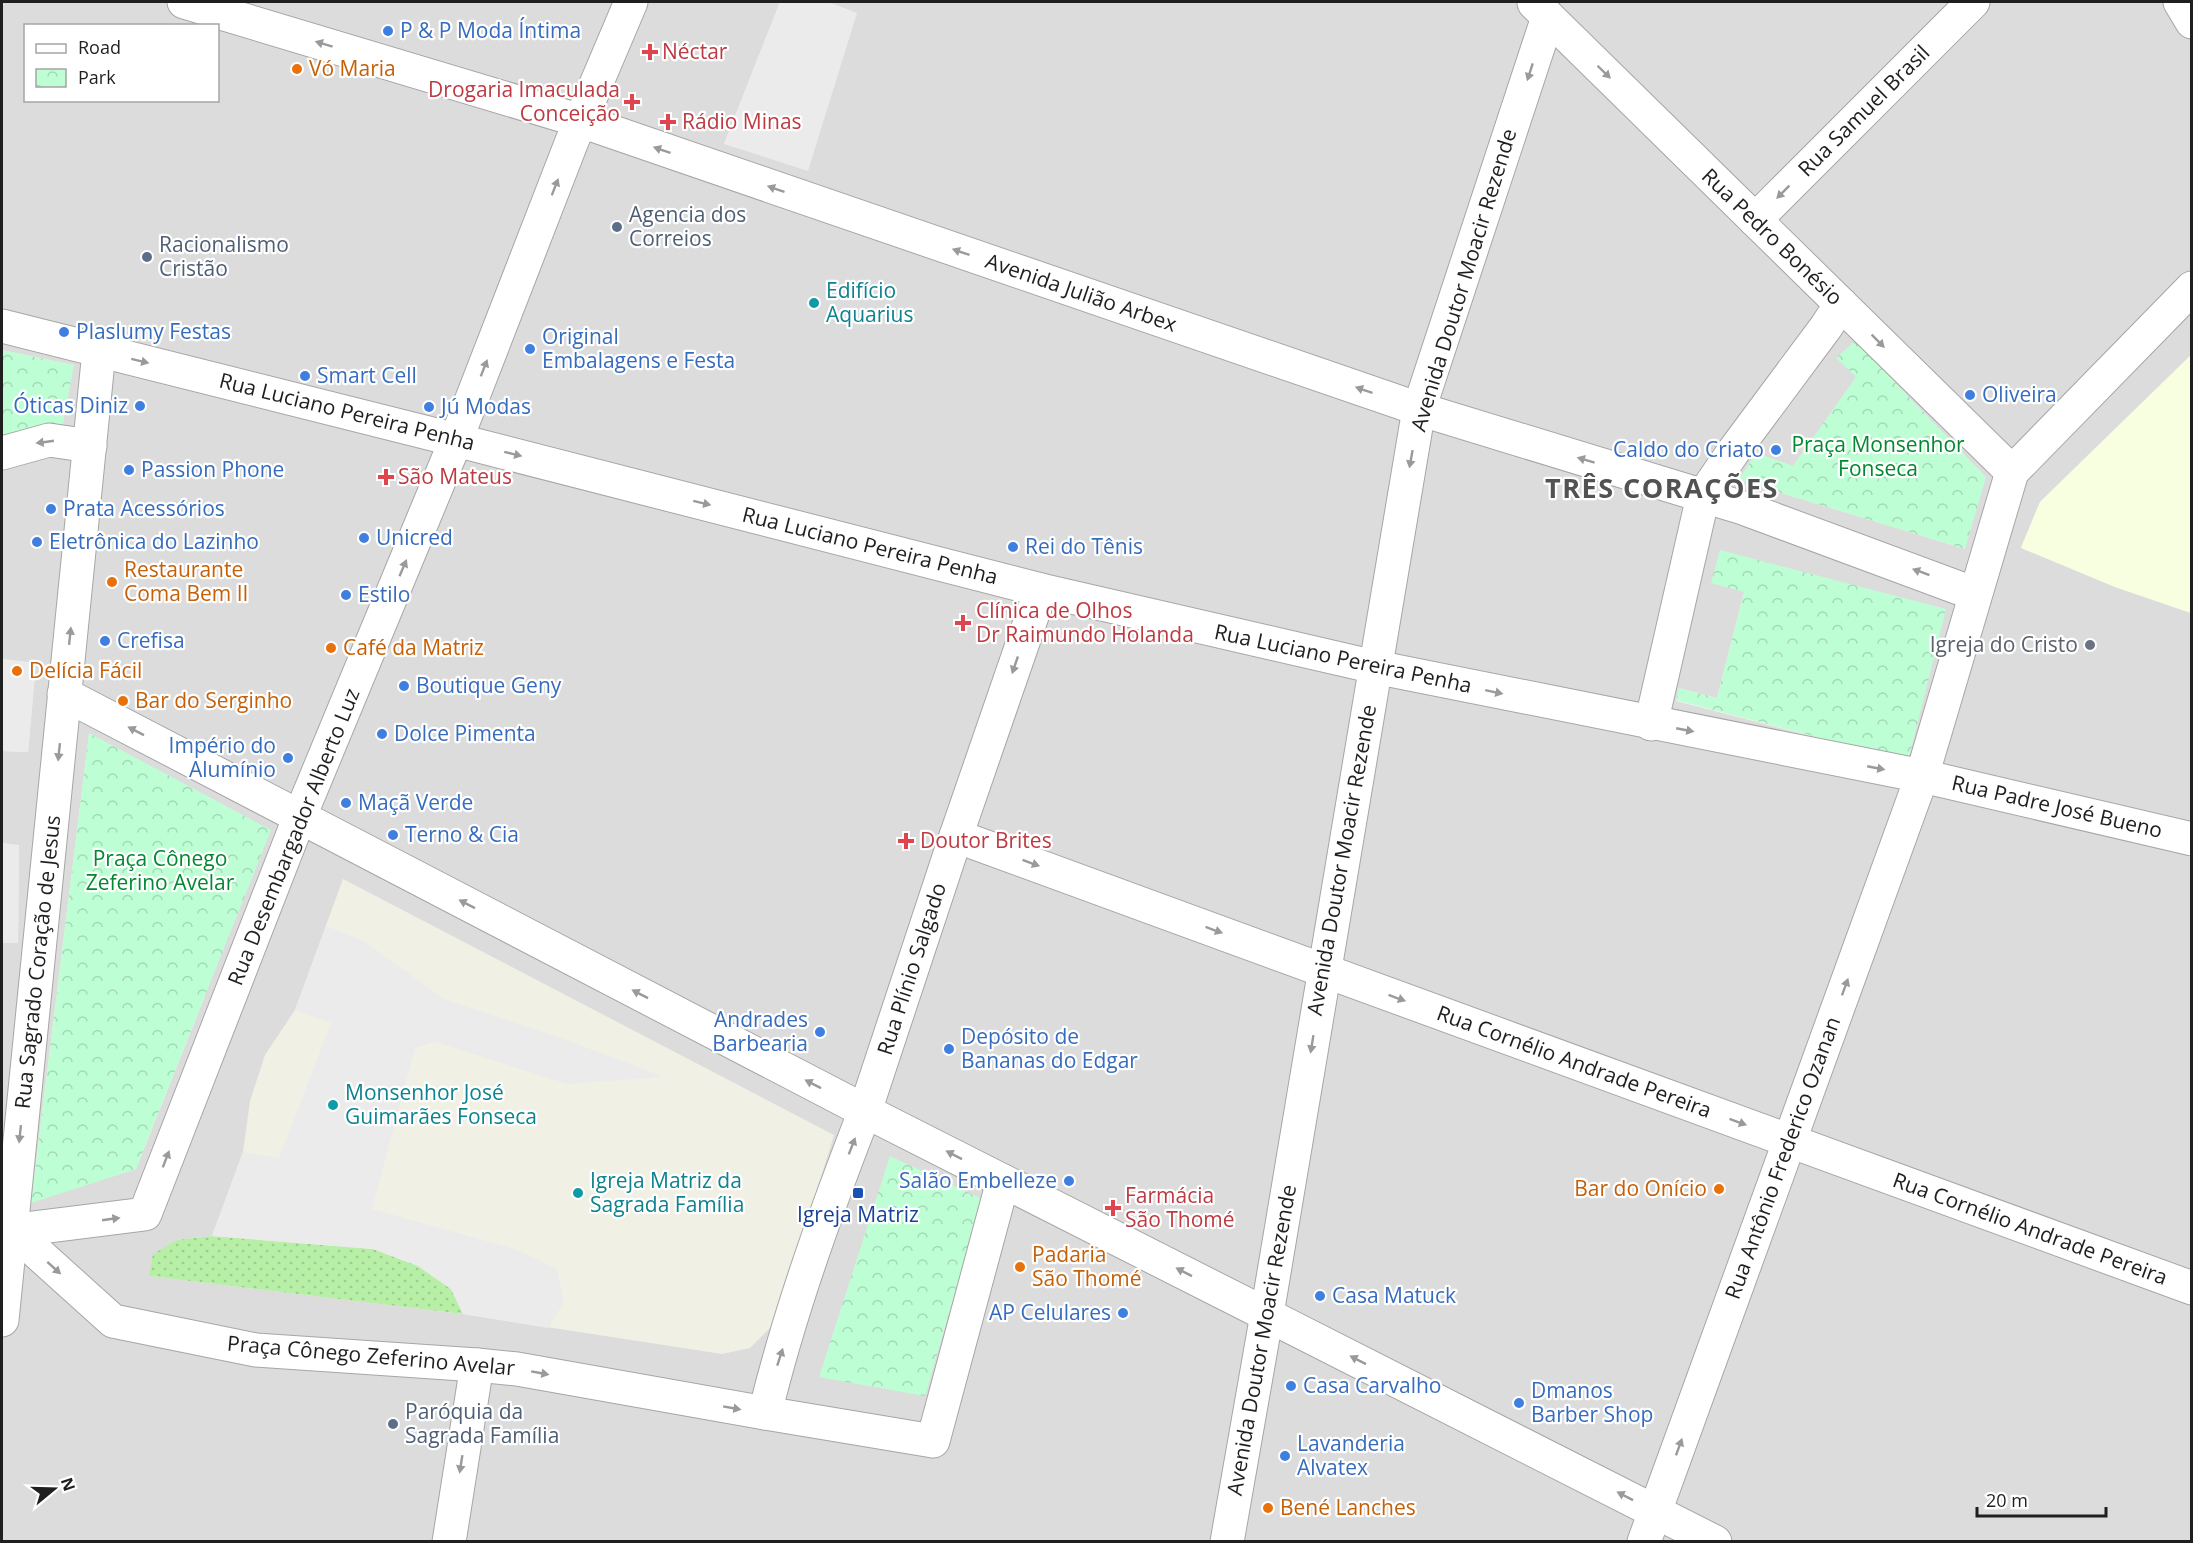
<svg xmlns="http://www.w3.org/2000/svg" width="2193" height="1543" viewBox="0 0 2193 1543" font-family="'Open Sans',sans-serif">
	<defs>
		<pattern id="grass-dots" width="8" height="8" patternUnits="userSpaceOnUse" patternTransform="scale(1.5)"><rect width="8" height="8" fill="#b7efa7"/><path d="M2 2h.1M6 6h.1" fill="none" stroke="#9dcc8f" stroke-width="1.8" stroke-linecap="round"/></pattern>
		<pattern id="park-crowns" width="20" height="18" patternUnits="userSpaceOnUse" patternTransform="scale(1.5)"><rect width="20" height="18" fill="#befed4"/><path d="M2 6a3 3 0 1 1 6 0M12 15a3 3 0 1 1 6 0" fill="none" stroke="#a3d9b6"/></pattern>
	</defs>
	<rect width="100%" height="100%" fill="#f1f0e5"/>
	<path fill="#dddcdc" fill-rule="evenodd" d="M2,2H780L724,144L856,13L828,2H2191V355L2040,502L2021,547L2115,587L2191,613V1541H2V943H18L19,846L2,843V751L28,752L36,663L2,659V440L74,365L2,350ZM26,26H218V100H26ZM1857,377L1965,549L1739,480L1756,453L1793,466ZM1744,592L1907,761L1676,701L1679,688L1717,698ZM89,734L205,996L136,1169L31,1202ZM343,879L834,1135L776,1322L750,1348L722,1354L463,1314L149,1276L177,1240L212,1236L243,1152L250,1101L265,1055L295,1010Z"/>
	<path fill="#f7ffe0" d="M2191,355V613L2115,587L2021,548L2040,502Z"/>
	<path fill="url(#grass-dots)" d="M212,1236L373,1249L418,1266L451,1289L463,1314L149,1276L153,1254L177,1240Z"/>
	<g fill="url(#park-crowns)">
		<path d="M1855,341L1986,477L1965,549L1739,480L1756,453L1793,466L1856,377L1836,358Z"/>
		<path d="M2,350L74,365L63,424L2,440Z"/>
		<path d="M1720,550L1946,609L1908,761L1676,700L1679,688L1717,698L1744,592L1711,583Z"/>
		<path d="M89,733L271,830L136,1169L31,1203Z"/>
		<path d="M890,1156L982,1199L925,1396L819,1377Z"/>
	</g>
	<g fill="#ebebeb">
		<path d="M780,2H828L857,13L808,171L724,144Z"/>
		<path d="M2,659L36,663L28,752L2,751Z"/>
		<path d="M2,843L19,845L18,943H2Z"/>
		<path d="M326,926L364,941L444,999L575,1043L664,1077L567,1084L435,1042L415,1048L372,1209L518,1250L557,1269L564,1302L548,1328L463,1314L451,1289L418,1266L373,1249L212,1236L243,1152L279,1158L331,1023L295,1010Z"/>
	</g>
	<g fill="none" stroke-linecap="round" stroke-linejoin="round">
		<g stroke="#a6a6a6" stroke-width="35">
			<g id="minor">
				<path d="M184,2L581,121L1419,409L1743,508L1975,594"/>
				<path d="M1534,3L2012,472"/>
				<path d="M1755,220L1973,2"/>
				<path d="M2,326L456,440L1041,590L1375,667L1922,776L2192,839"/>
				<path d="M2,453L49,440L90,446"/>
				<path d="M64,694L865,1111L956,836L1041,590"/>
				<path d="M1651,724L1703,496L1733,452L1826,327L1841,304"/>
				<path d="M956,836L2192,1288"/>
				<path d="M2,1320L99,351"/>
				<path d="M765,1413L933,1441L1003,1181"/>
				<path d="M449,1542L477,1365"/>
				<path d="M1227,1542L1267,1314L1419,409L1548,17"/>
				<path d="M1644,1542L1922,776L2012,472L2192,288"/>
			</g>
		</g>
		<g stroke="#a6a6a6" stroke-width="35">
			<g id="tertiary">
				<path d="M2180,2L2192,22"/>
				<path d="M11,1229L113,1321L256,1350L477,1365L517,1369L765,1413C790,1310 827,1209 865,1111L1715,1542"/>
				<path d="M2,1232L145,1214L300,816L456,440L572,141L631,2"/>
			</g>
		</g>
		<use href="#minor" stroke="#fff" stroke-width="33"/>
		<use href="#tertiary" stroke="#fff" stroke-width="33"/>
	</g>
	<defs><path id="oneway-solid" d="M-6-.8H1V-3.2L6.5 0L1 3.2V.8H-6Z" transform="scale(1.5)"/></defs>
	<g fill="#9a9a9a">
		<use href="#oneway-solid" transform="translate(324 44) rotate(-163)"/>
		<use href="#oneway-solid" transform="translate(1530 72) rotate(108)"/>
		<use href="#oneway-solid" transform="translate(1604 72) rotate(44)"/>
		<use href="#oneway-solid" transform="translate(662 150) rotate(-161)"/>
		<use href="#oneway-solid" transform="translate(555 187) rotate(-69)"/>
		<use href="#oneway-solid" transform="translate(776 189) rotate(-161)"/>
		<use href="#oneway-solid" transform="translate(1783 192) rotate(135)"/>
		<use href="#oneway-solid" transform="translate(961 252) rotate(-161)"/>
		<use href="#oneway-solid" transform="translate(1878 341) rotate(45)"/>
		<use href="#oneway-solid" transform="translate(140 361) rotate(14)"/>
		<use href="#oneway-solid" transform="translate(484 368) rotate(-69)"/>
		<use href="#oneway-solid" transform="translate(1364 390) rotate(-161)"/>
		<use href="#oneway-solid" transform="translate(45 442) rotate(172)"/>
		<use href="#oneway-solid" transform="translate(513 454) rotate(14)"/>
		<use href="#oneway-solid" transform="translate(1411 459) rotate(100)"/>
		<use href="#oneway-solid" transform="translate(1586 460) rotate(-163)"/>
		<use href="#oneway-solid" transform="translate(702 503) rotate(14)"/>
		<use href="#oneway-solid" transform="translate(403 568) rotate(-67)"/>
		<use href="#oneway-solid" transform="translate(1921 572) rotate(-160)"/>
		<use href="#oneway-solid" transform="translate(70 636) rotate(-84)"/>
		<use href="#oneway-solid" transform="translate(1015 665) rotate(109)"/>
		<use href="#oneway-solid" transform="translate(1494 692) rotate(12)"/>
		<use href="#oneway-solid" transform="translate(1685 730) rotate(11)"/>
		<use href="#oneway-solid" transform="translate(136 731) rotate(-153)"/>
		<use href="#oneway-solid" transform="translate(59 752) rotate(96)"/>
		<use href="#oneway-solid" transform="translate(1876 768) rotate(11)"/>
		<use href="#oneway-solid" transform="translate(1031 863) rotate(20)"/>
		<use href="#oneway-solid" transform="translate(467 904) rotate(-153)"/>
		<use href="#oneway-solid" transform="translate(1214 930) rotate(20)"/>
		<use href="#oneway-solid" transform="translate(1845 987) rotate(-70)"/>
		<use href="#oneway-solid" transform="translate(640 994) rotate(-153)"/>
		<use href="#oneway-solid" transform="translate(1397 998) rotate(20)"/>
		<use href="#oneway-solid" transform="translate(1312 1044) rotate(99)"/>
		<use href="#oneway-solid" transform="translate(813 1084) rotate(-153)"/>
		<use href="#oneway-solid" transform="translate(1738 1122) rotate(20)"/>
		<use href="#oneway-solid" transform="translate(20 1134) rotate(96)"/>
		<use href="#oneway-solid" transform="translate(852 1146) rotate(-69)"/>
		<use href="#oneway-solid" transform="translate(954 1155) rotate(-153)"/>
		<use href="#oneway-solid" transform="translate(166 1159) rotate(-69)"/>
		<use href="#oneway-solid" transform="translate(111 1219) rotate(-8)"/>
		<use href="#oneway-solid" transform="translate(54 1268) rotate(42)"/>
		<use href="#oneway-solid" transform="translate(1184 1272) rotate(-153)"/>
		<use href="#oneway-solid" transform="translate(780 1357) rotate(-72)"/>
		<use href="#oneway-solid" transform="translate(1358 1360) rotate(-153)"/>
		<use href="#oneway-solid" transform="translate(540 1373) rotate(10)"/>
		<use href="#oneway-solid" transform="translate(732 1408) rotate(10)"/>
		<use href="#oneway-solid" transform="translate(1679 1447) rotate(-70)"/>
		<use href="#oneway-solid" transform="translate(461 1464) rotate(99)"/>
		<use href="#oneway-solid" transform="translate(1625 1496) rotate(-153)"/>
	</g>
	<g fill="#3f7fe0" stroke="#fff" stroke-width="2">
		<circle cx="388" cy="31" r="6"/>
		<circle cx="64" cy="332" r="6"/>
		<circle cx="530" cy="349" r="6"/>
		<circle cx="305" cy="376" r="6"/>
		<circle cx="1970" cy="395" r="6"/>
		<circle cx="140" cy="406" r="6"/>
		<circle cx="429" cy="407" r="6"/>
		<circle cx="1776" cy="450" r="6"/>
		<circle cx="129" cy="470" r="6"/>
		<circle cx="51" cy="509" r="6"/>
		<circle cx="364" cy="538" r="6"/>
		<circle cx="37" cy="542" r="6"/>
		<circle cx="1013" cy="547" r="6"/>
		<circle cx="346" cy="595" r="6"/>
		<circle cx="105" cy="641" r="6"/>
		<circle cx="404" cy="686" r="6"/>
		<circle cx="382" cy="734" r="6"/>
		<circle cx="288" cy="758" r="6"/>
		<circle cx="346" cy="803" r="6"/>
		<circle cx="393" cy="835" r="6"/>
		<circle cx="820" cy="1032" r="6"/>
		<circle cx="949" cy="1049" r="6"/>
		<circle cx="1069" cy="1181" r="6"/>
		<circle cx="1320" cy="1296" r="6"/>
		<circle cx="1123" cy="1313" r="6"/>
		<circle cx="1291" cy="1386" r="6"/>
		<circle cx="1519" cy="1403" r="6"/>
		<circle cx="1285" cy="1456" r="6"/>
	</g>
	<g fill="#e0444e" stroke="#fff" stroke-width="2">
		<path d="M647 43h6v6h6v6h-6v6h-6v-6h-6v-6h6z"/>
		<path d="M629 93h6v6h6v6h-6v6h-6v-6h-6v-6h6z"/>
		<path d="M665 113h6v6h6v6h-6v6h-6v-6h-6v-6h6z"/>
		<path d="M383 468h6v6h6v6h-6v6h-6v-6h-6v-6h6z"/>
		<path d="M960 614h6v6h6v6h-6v6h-6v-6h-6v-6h6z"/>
		<path d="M903 832h6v6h6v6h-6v6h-6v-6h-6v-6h6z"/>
		<path d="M1110 1199h6v6h6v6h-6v6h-6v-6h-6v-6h6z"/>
	</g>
	<g fill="#e8710a" stroke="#fff" stroke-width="2">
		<circle cx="297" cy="69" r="6"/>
		<circle cx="112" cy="582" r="6"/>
		<circle cx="331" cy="648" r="6"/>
		<circle cx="17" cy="671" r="6"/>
		<circle cx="123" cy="701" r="6"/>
		<circle cx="1719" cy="1189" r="6"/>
		<circle cx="1020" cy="1267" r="6"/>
		<circle cx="1268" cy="1508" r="6"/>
	</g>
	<g fill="#5c6f8a" stroke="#fff" stroke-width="2">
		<circle cx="617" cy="227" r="6"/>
		<circle cx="147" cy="257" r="6"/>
		<circle cx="393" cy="1424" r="6"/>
	</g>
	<g fill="#0f9aa8" stroke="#fff" stroke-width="2">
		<circle cx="814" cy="303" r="6"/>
		<circle cx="333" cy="1105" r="6"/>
		<circle cx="578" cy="1193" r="6"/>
	</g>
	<circle fill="#6b7280" stroke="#fff" stroke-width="2" cx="2090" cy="645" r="6"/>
	<rect fill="#1a4fb4" stroke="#fff" stroke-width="2" x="852" y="1187" width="12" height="12" rx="3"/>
	<g text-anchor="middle" stroke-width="4.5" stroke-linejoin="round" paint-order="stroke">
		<g font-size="21" fill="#366cbe" stroke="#fff" text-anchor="start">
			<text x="400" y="38">P &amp; P Moda Íntima</text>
			<text x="76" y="339">Plaslumy Festas</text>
			<text x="542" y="344">Original<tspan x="542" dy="24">Embalagens e Festa</tspan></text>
			<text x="317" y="383">Smart Cell</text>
			<text x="1982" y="402">Oliveira</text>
			<text x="128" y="413" text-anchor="end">Óticas Diniz</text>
			<text x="441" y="414">Jú Modas</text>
			<text x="1764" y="457" text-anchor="end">Caldo do Criato</text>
			<text x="141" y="477">Passion Phone</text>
			<text x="63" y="516">Prata Acessórios</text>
			<text x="376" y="545">Unicred</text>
			<text x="49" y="549">Eletrônica do Lazinho</text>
			<text x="1025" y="554">Rei do Tênis</text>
			<text x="358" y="602">Estilo</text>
			<text x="117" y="648">Crefisa</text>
			<text x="416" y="693">Boutique Geny</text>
			<text x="394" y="741">Dolce Pimenta</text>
			<text x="276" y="753" text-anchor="end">Império do<tspan x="276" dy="24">Alumínio</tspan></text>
			<text x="358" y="810">Maçã Verde</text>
			<text x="405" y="842">Terno &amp; Cia</text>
			<text x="808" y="1027" text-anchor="end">Andrades<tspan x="808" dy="24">Barbearia</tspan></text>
			<text x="961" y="1044">Depósito de<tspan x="961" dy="24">Bananas do Edgar</tspan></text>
			<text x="1057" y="1188" text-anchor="end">Salão Embelleze</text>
			<text x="1332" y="1303">Casa Matuck</text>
			<text x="1111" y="1320" text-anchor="end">AP Celulares</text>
			<text x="1303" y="1393">Casa Carvalho</text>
			<text x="1531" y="1398">Dmanos<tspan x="1531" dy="24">Barber Shop</tspan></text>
			<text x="1297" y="1451">Lavanderia<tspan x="1297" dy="24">Alvatex</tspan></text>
		</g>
		<g font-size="21" fill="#be3a42" stroke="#fff" text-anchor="start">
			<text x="662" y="59">Néctar</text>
			<text x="620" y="97" text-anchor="end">Drogaria Imaculada<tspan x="620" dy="24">Conceição</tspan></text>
			<text x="682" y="129">Rádio Minas</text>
			<text x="398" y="484">São Mateus</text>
			<text x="976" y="618">Clínica de Olhos<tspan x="976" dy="24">Dr Raimundo Holanda</tspan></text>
			<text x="920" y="848">Doutor Brites</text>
			<text x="1125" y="1203">Farmácia<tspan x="1125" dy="24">São Thomé</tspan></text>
		</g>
		<g font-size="21" fill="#c56008" stroke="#fff" text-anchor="start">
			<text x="309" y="76">Vó Maria</text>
			<text x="124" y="577">Restaurante<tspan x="124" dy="24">Coma Bem II</tspan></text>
			<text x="343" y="655">Café da Matriz</text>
			<text x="29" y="678">Delícia Fácil</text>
			<text x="135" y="708">Bar do Serginho</text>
			<text x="1707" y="1196" text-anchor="end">Bar do Onício</text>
			<text x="1032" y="1262">Padaria<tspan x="1032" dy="24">São Thomé</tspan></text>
			<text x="1280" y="1515">Bené Lanches</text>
		</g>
		<g font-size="21" fill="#1f1f1f" stroke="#fff">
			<text transform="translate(1864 111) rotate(-45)" y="7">Rua Samuel Brasil</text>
			<text transform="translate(1772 237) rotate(44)" y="7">Rua Pedro Bonésio</text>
			<text transform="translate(1464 280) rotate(-73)" y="7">Avenida Doutor Moacir Rezende</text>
			<text transform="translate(1081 293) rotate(19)" y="7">Avenida Julião Arbex</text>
			<text transform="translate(347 412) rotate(14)" y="7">Rua Luciano Pereira Penha</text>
			<text transform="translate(870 546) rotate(14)" y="7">Rua Luciano Pereira Penha</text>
			<text transform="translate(1343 659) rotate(12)" y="7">Rua Luciano Pereira Penha</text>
			<text transform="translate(2057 807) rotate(13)" y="7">Rua Padre José Bueno</text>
			<text transform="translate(294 837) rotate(-68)" y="7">Rua Desembargador Alberto Luz</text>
			<text transform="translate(1342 860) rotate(-80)" y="7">Avenida Doutor Moacir Rezende</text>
			<text transform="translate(38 962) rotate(-84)" y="7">Rua Sagrado Coração de Jesus</text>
			<text transform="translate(912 969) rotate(-72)" y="7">Rua Plínio Salgado</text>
			<text transform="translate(1574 1062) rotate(20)" y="7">Rua Cornélio Andrade Pereira</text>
			<text transform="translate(1783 1158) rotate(-70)" y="7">Rua Antônio Frederico Ozanan</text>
			<text transform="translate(2030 1229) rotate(20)" y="7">Rua Cornélio Andrade Pereira</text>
			<text transform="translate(1262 1340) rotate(-80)" y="7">Avenida Doutor Moacir Rezende</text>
			<text transform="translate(371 1356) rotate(5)" y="7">Praça Cônego Zeferino Avelar</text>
		</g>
		<g font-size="21" fill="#4e5e75" stroke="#fff" text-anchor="start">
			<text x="629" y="222">Agencia dos<tspan x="629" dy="24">Correios</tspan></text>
			<text x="159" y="252">Racionalismo<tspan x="159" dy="24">Cristão</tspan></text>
			<text x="405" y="1419">Paróquia da<tspan x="405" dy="24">Sagrada Família</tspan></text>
		</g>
		<g font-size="21" fill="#0d838f" stroke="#fff" text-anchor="start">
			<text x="826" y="298">Edifício<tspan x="826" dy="24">Aquarius</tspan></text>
			<text x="345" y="1100">Monsenhor José<tspan x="345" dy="24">Guimarães Fonseca</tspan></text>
			<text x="590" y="1188">Igreja Matriz da<tspan x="590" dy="24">Sagrada Família</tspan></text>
		</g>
		<g font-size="21" fill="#028830" stroke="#fff">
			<text x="1878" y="452">Praça Monsenhor<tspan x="1878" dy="24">Fonseca</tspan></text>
			<text x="160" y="866">Praça Cônego<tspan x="160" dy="24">Zeferino Avelar</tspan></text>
		</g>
		<g font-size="21" fill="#5b616d" stroke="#fff" text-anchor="end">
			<text x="2078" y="652">Igreja do Cristo</text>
		</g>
		<g font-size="21" fill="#164399" stroke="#fff">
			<text x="858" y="1222">Igreja Matriz</text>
		</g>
		<g font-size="27" font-weight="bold" letter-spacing="1.5" fill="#525252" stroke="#fff">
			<text x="1662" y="498">TRÊS CORAÇÕES</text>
		</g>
	</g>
	<rect width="2193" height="1543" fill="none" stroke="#1f1f1f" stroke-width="6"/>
	<rect x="24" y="24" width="195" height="78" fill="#ffffff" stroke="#a5a5a5" stroke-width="1.5"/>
	<rect x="36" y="44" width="30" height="9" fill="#ffffff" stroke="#a5a5a5" stroke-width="1.5"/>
	<text x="78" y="54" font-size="18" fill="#1f1f1f">Road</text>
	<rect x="36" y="69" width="30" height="18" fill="url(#park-crowns)" stroke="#a5a5a5" stroke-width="1.5"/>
	<text x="78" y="84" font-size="18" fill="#1f1f1f">Park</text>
	<g transform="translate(54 1489) rotate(71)" stroke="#ffffff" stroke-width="4.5" paint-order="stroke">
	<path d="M0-4.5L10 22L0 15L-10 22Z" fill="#1f1f1f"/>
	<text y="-9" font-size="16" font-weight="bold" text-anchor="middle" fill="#1f1f1f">N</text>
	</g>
	<path d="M1977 1507v9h129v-9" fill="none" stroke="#1f1f1f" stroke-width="3"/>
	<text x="1986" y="1507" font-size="18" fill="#1f1f1f" stroke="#ffffff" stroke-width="4.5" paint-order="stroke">20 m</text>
</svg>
